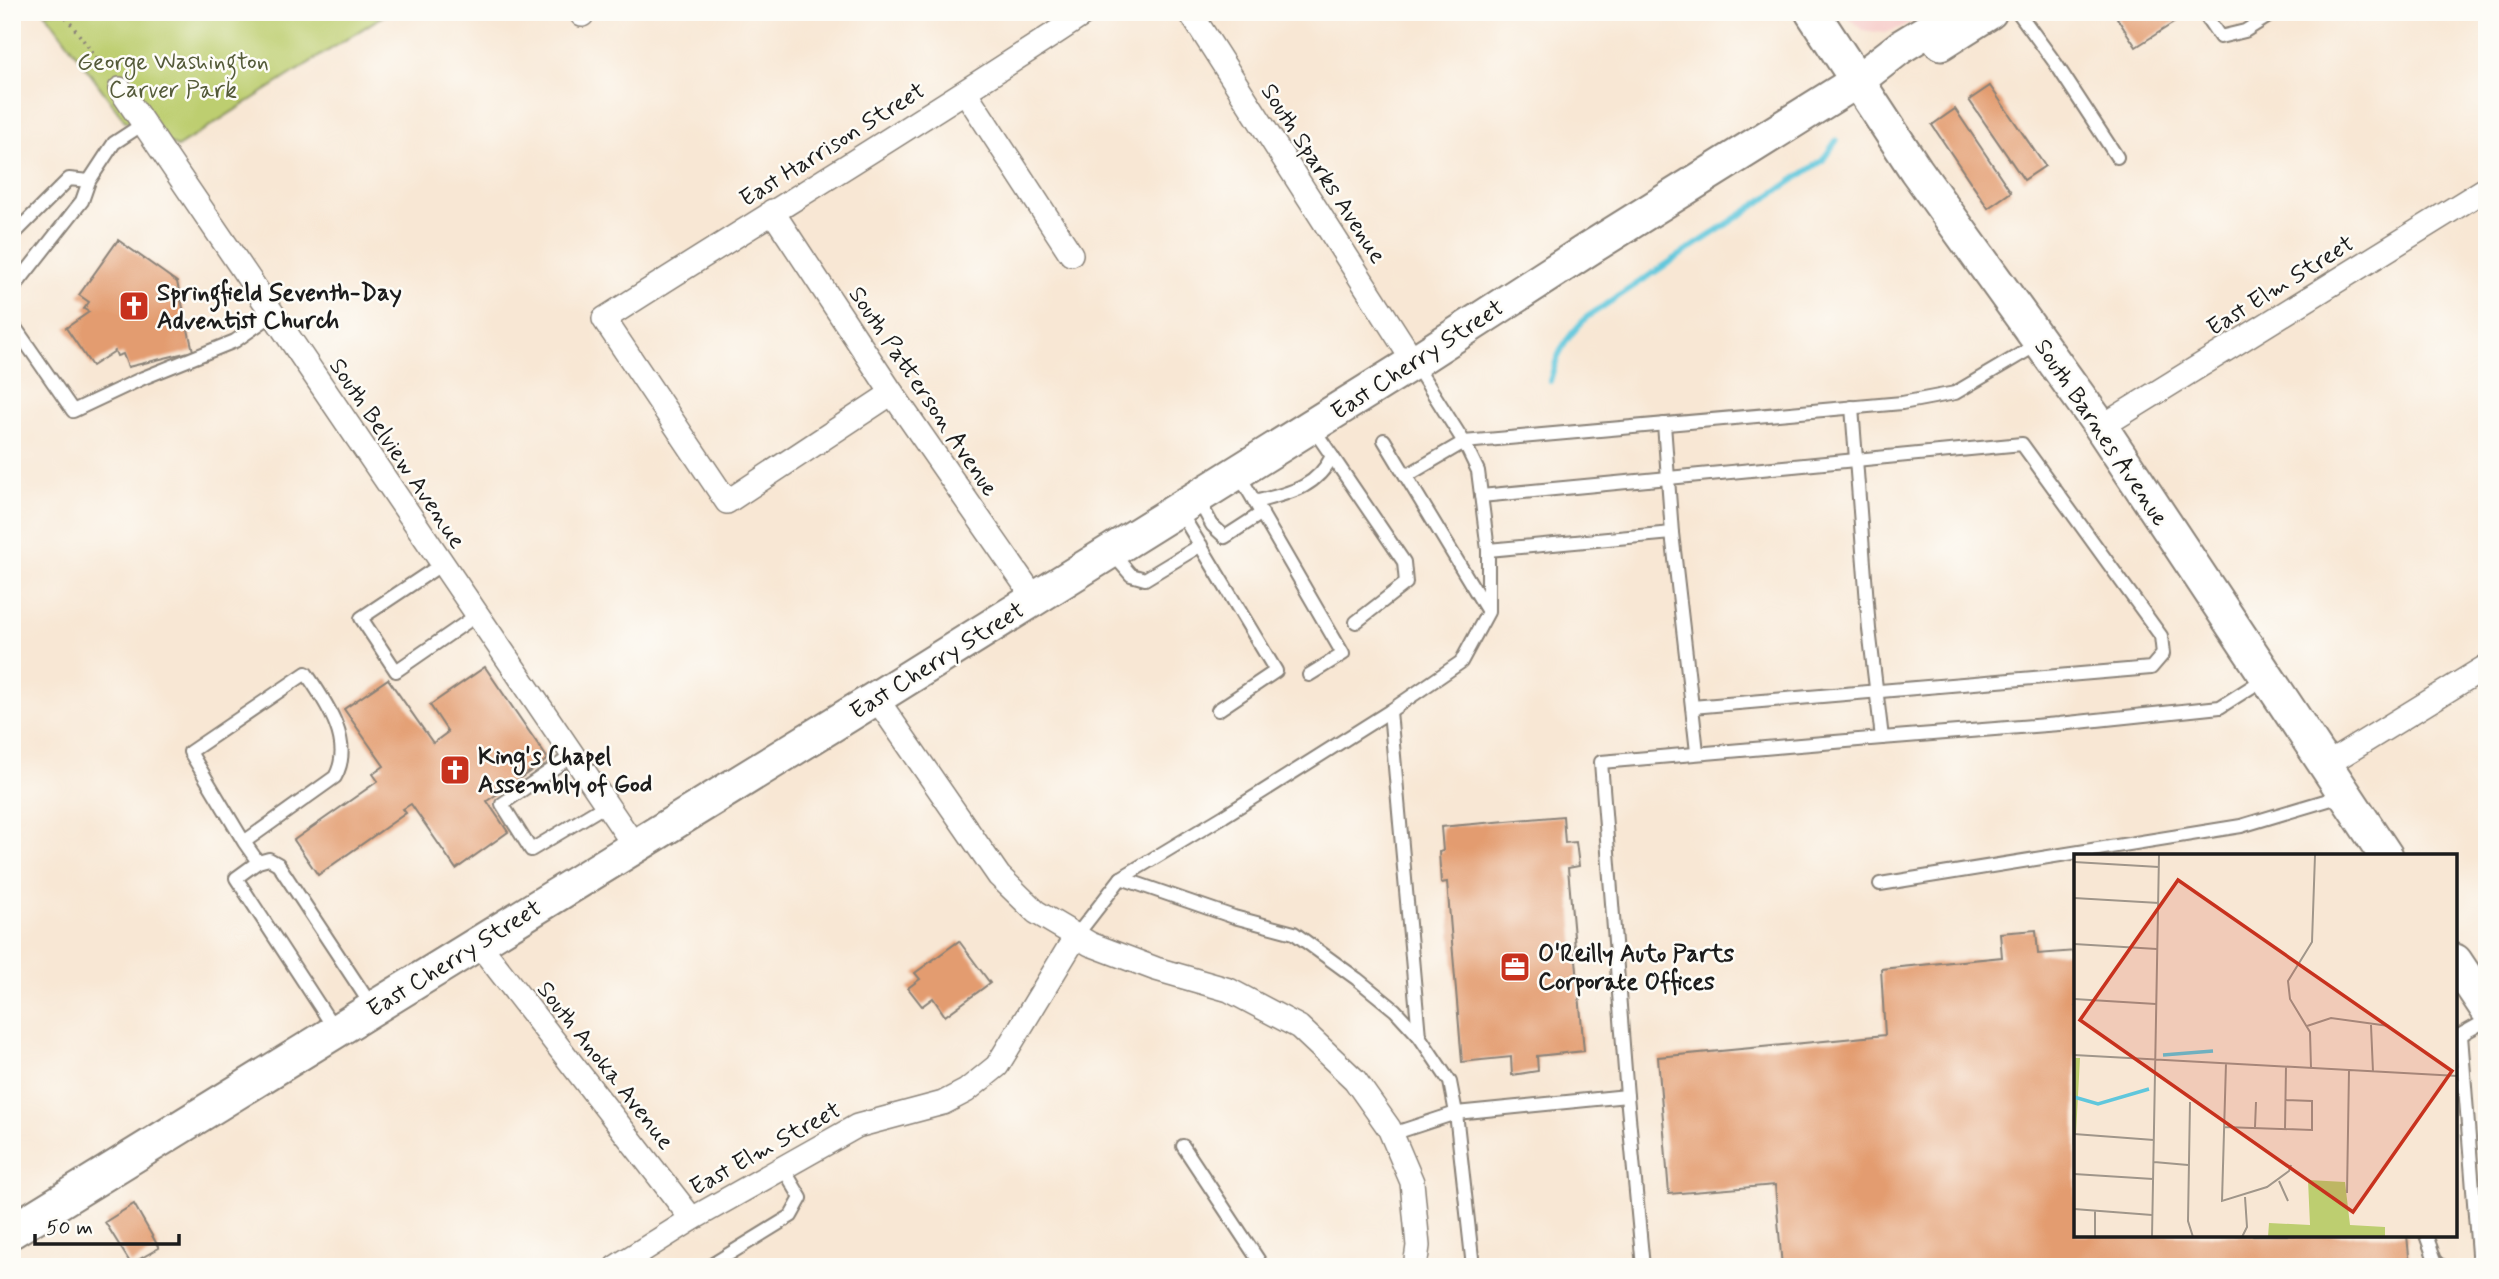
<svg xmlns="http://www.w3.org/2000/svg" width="2499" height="1279" viewBox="0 0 2499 1279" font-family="Mynerve,sans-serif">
	<rect width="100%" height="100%" fill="#fdfcf7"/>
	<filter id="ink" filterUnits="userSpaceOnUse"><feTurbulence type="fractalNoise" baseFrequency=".0143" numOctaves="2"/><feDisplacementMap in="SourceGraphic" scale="14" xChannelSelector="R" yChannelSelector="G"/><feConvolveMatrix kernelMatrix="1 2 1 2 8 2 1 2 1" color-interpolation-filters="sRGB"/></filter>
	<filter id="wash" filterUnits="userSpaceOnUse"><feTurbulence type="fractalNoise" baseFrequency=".00686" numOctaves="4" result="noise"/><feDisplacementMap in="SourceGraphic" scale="28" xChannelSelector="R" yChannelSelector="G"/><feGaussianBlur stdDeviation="1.57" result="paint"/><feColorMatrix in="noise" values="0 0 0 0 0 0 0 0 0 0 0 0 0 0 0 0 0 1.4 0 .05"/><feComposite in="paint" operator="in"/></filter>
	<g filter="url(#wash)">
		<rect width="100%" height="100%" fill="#f8e7d4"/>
		<path fill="#f7d0cd" d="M1843,12H1927L1902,27L1885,33L1862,30Z"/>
		<path fill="#bdce70" stroke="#6c7546" stroke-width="2" d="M45,12H389L177,147L125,121Z"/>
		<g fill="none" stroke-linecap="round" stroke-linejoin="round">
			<path stroke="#60c7dc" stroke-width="6" d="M1550,381C1558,351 1565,339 1587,317L1822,161L1836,141"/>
		</g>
		<g id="blocks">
			<g fill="#e39c6f">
				<path d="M2126,12H2180L2183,17L2136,47L2117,18Z"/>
				<path d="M1990,86L2045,166L2024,180L1969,100Z"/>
				<path d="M1955,109L2011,192L1988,208L1932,125Z"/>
				<path d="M118,240L177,282L193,351L128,367L123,354L117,356L115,351L92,366L66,328L89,312L84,309L89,302L79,295Z"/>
				<path d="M485,667L548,759L487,801L508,832L456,869L411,804L403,809L406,813L318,875L294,840L378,781L373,774L384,766L344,709L388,679L433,743L448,732L430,705Z"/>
				<path d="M1563,816L1565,843L1576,842L1579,866L1568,868L1584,1051L1537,1056L1538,1071L1512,1075L1511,1057L1462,1062L1447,882L1441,883L1439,852L1443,851L1441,827Z"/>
				<path d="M2036,930L2038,954L2076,951V1235H2407L2410,1267H1782L1775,1185L1669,1194L1658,1057L1885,1035L1881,969L2002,957L2000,933Z"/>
				<path d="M959,941L990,983L945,1016L933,998L922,1006L908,988L920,979L915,973Z"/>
				<path d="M134,1204L159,1248L131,1264L105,1222Z"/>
			</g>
		</g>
	</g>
	<g filter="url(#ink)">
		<use href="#blocks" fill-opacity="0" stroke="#8a8278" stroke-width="2"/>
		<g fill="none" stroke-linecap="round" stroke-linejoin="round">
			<g stroke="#8a8278" stroke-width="16">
				<g id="lane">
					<path d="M2018,12L2056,64L2117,157"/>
					<path d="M2203,12L2220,37L2245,31L2275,12"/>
					<path d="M12,236L69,179L89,181"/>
					<path d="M12,290L82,201L89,181L114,143L143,124"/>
					<path d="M12,323L73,411L143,378L235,341L272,315"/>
					<path d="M1852,407L1869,629L1882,738L2059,724L2220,707L2267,677"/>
					<path d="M1664,424L1672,533L1692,707"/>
					<path d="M1384,440L1487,610"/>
					<path d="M1332,456L1404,562L1406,583L1356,622"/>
					<path d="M1238,473L1343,654L1309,675"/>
					<path d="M1406,476L1464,442L1902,403L1955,393L2038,344"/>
					<path d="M1481,496L2022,444L2161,636L2163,654L2151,668L1692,707L1697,752"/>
					<path d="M1198,499L1212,525L1225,537L1262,513"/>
					<path d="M1255,502C1288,493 1316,489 1332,456L1312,427"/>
					<path d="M1179,510L1276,671L1218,710"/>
					<path d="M1488,550L1672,533"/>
					<path d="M1111,552L1131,575L1145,579L1201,545"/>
					<path d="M442,564L361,618L396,671L477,615"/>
					<path d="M1390,711L1419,1036"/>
					<path d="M573,755L502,804L531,850L606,805"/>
					<path d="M244,842L190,752L306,673C325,701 355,742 335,777L244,842L258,862"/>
					<path d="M1121,878L1234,917L1294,933L1357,979L1395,1010L1419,1036L1450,1082L1456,1113L1627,1096"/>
					<path d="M1880,884L2241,826L2345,795"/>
					<path d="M1076,936L1121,878L1224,816L1390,711L1461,662L1488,612V550L1478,471L1464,442L1414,363"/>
					<path d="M336,1031L236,878L258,862L269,859L278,864L373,1008"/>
					<path d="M2461,1035L2479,1267"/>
					<path d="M2455,1038L2487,1020"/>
					<path d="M1392,1134L1456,1113L1473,1267"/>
					<path d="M1183,1146L1263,1267"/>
					<path d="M2426,1235L2435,1260L2442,1267"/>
					<path d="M708,1267L791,1216L801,1198L783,1168"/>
					<path d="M1643,1267L1627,1096L1601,762L1882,738"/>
				</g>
			</g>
			<g stroke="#8a8278" stroke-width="26">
				<g id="street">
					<path d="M581,12L582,15"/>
					<path d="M1190,12L1414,362"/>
					<path d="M120,89L634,845"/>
					<path d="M966,93L1071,254"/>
					<path d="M772,211L892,393L1035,599"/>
					<path d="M892,393L727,502L604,319C765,216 928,118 1087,12"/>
					<path d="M2101,427L2487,188"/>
					<path d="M876,698L999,876L1036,912L1090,944L1156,969L1229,990L1299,1027L1355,1080L1389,1128L1412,1182L1418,1246L1415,1267"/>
					<path d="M2326,765L2487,666"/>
					<path d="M478,943L692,1219"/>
					<path d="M616,1267L692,1219L857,1126L943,1103L966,1091L997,1066L1076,936"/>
				</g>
			</g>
			<g stroke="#8a8278" stroke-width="37">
				<g id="secondary">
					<path d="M1812,12L1916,170L2101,427L2386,856"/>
					<path d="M1941,43L1990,12"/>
					<path d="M2455,961L2487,1009"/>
					<path d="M12,1231L876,698L1414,362L1590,248L1857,81L1902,46L1958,12"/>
				</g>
			</g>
			<path stroke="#8a8278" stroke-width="3.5" stroke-dasharray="2 5" stroke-linecap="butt" d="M62,12L108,73"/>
			<use href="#lane" stroke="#fff" stroke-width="12"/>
			<use href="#street" stroke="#fff" stroke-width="23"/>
			<use href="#secondary" stroke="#fff" stroke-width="33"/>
		</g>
	</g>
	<defs>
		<g id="church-square" transform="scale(1.575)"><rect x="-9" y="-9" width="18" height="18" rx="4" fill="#c8321e" stroke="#fdfcf7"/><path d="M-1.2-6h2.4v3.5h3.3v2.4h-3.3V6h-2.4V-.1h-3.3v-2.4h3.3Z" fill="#fff"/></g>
		<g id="office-square" transform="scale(1.575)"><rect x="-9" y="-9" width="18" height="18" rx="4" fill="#c8321e" stroke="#fdfcf7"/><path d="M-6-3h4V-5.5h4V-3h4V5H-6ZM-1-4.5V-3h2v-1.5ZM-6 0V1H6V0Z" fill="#fff"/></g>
	</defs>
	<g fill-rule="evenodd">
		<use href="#church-square" x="134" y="306"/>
		<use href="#church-square" x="455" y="770"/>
		<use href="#office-square" x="1515" y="967"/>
	</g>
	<g text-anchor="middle" stroke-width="5" stroke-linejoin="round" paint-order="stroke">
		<g font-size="24" fill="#545a39" stroke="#fdfcf7">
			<text x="173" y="69">George Washington<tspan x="173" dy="28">Carver Park</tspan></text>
		</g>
		<g font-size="24" fill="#1c1c1c" stroke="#fdfcf7">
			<text transform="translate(832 144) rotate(-32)" y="8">East Harrison Street</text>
			<text transform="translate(1324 173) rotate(57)" y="8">South Sparks Avenue</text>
			<text transform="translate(2280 285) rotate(-32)" y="8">East Elm Street</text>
			<text transform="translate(1417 359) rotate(-33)" y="8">East Cherry Street</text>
			<text transform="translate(924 391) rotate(56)" y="8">South Patterson Avenue</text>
			<text transform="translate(2102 432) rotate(56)" y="8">South Barnes Avenue</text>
			<text transform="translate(398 453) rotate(56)" y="8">South Belview Avenue</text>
			<text transform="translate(937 660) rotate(-32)" y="8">East Cherry Street</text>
			<text transform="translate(454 958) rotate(-32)" y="8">East Cherry Street</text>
			<text transform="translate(606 1065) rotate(52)" y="8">South Anoka Avenue</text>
			<text transform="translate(765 1148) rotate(-29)" y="8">East Elm Street</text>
		</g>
		<g font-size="24" font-weight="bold" fill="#1c1c1c" stroke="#fdfcf7" text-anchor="start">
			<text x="157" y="300">Springfield Seventh-Day<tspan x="157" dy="28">Adventist Church</tspan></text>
			<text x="478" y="764">King's Chapel<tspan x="478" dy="28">Assembly of God</tspan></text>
			<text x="1538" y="961">O'Reilly Auto Parts<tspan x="1538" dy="28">Corporate Offices</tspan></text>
		</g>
	</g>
	<g transform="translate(2074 854)">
		<rect width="383" height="383" fill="#f8e7d4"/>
		<path d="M0,204H6L2,279H0ZM234,326L271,328L276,371L311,373V383H194L195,369L236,371Z" fill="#bdce70"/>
		<path fill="none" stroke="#60c7dc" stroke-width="3.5" d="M89,201L139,197M0,243L24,250L75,235"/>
		<path fill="none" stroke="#a0968a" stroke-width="2" d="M0,8L85,13M0,44L85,49M0,90L83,95M0,145L82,150M297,171L299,218M233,172L257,164L315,172M0,201L384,222M152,209L148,347L193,333L215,317L217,311M237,214L236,178L216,145L214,127L238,88L241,1M116,248L114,367L119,383M150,273L238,276V247L212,246M181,273L182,248M211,275L212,212M0,280L80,286M80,308L114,311M0,320L79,325M205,327L214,347M273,339L275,216M0,355L78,361M21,383V357M78,383L85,1M168,383L173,373L171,343"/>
		<path fill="#c8321e" fill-opacity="0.15" stroke="#c8321e" stroke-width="3.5" d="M104,26L378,217L279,358L6,166Z"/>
		<rect width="383" height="383" fill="none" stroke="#1c1c1c" stroke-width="3.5"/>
	</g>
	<rect width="2499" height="1279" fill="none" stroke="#fdfcf7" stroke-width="42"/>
	<path d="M35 1234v10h144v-10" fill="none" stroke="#1c1c1c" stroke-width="3.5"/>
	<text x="46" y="1234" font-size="21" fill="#1c1c1c" stroke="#fdfcf7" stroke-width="5" paint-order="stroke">50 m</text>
</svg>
